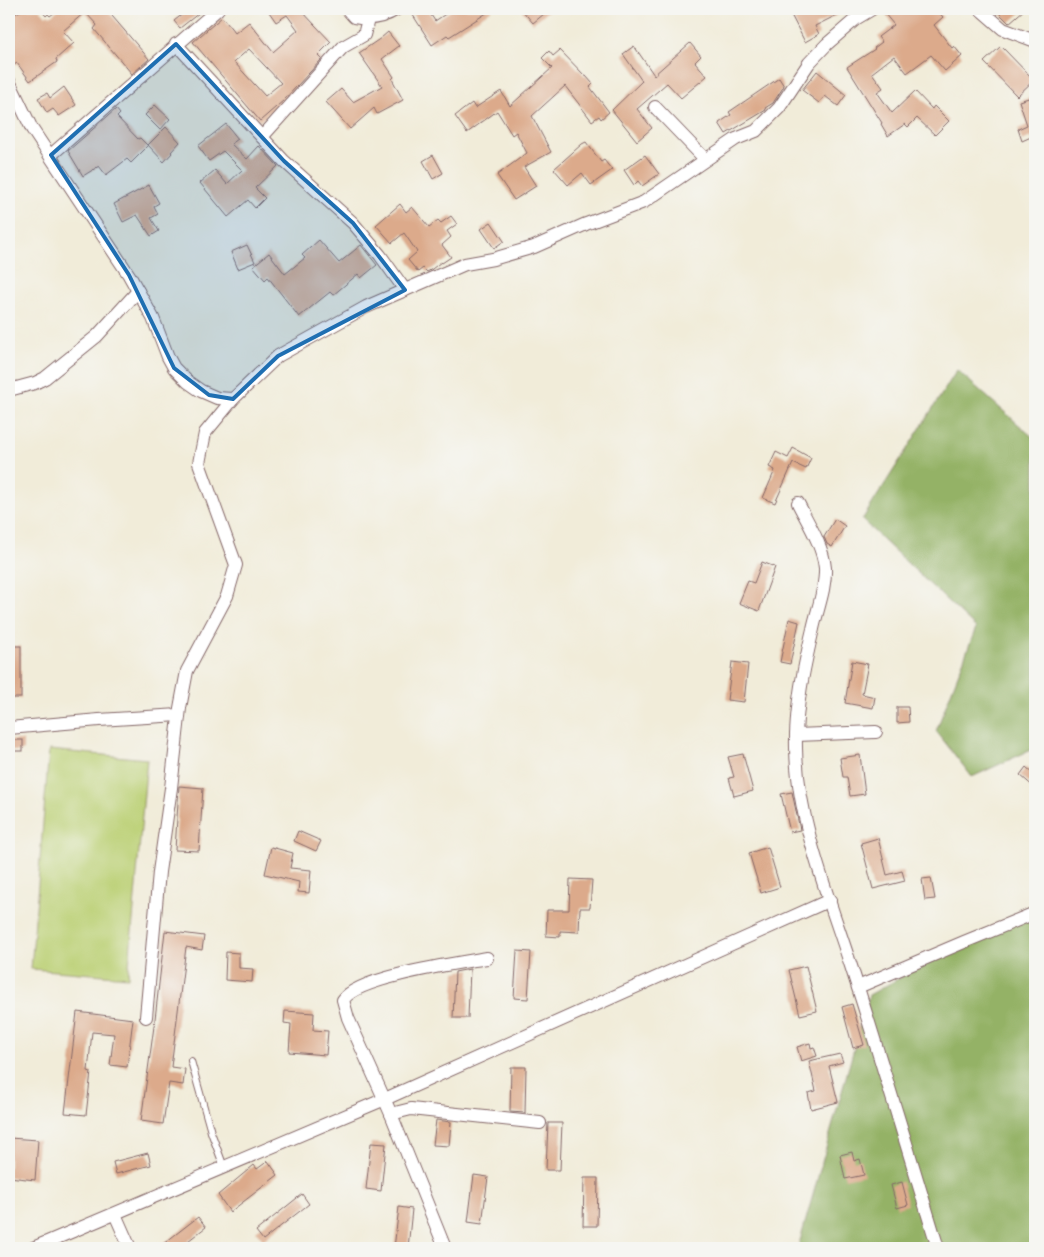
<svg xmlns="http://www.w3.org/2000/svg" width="1044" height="1257" viewBox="0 0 1044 1257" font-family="Vollkorn,serif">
	<rect width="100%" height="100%" fill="#f6f6f2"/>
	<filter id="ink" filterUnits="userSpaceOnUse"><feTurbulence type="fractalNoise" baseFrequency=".02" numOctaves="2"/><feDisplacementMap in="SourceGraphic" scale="10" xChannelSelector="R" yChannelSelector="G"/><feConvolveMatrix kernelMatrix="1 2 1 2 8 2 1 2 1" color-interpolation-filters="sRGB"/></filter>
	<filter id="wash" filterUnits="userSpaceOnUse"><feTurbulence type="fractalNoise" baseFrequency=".0096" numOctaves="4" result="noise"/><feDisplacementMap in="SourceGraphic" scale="20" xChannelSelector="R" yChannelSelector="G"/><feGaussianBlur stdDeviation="1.12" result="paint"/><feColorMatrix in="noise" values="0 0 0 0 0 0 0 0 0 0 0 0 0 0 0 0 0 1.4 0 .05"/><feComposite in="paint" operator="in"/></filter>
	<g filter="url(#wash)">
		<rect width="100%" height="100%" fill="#f1ecd9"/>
		<path fill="#bbd074" stroke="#827850" d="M49,750L147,759L128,977L31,969Z"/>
		<g fill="#94b266" stroke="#6f6848">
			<path d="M957,370L1035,439V748L972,777L936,731L976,628L862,520Z"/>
			<path d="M1035,903V1248H798L869,995Z"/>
		</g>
		<g id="blocks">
			<g fill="#dcaa8b" fill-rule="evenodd">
				<path d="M24,9H40L46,16L48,14L50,16L59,9H106L149,59L132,74L94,29L97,25L85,12L63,31L74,43L56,59L57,62L30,81L17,63L14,65L9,55V17Z"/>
				<path d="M189,9H204L180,28L174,21Z"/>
				<path d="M267,9H300L331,42L318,55L322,59L284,100L260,121L193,42L222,17L235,33L249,22L273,52L298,30L287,15L276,22ZM249,49L281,83L265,96L234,62Z"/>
				<path d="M409,9H427L435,21L453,9H493L449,37L447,35L432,45Z"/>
				<path d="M521,9H550L533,23Z"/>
				<path d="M788,9H849L815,26L819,34L805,42Z"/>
				<path d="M890,9H936L943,17L934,25L952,48L954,46L962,56L945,71L931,55L907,73L894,56L872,73L883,88L877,92L892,113L915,91L932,109L934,106L949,121L935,135L917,118L908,127L905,124L888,136L881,124L882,123L847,67L875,49L874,48L882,42L878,37L894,25L884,13Z"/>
				<path d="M995,9H1025L1009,23Z"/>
				<path d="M388,32L399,46L382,59L394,77L392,79L403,100L377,114L374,108L350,129L326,102L341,89L353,102L382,86L359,53L381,38Z"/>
				<path d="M690,43L701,56L695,62L707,76L681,98L667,83L637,109L652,128L637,141L612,110L642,81L623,54L634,46L654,75Z"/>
				<path d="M1001,46L1034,80L1017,96L984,62Z"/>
				<path d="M560,50L585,76H586L593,84L590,87L609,112L601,119L599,116L592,121L565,86L532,116L551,152L524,167L536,186L514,200L497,175L527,153L516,132L512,135L497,111L467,133L455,116L472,103L475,108L501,91L510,106L552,68L542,58L549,51L553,56Z"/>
				<path d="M817,71L846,95L838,106L825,96L819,103L802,90Z"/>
				<path d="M779,78L784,86L773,103L765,108L766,110L726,134L719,123L731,115L729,112Z"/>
				<path d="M64,87L76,105L59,116L53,109L47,113L38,98L47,93L50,98Z"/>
				<path d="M1035,96V143H1034L1031,137L1022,141L1018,129L1027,125L1019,101Z"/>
				<path d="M155,105L170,119L160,130L145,115Z"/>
				<path d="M116,109L120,114L117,117L138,139L140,138L148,146L131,163L127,159L106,175L99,166L83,176L68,151Z"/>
				<path d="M226,124L238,139L231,144L247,159L259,146L278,166L255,188L265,198L255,208L248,200L228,217L200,183L215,170L227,184L242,170L223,151L209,161L198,146Z"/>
				<path d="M166,127L180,142L171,152L172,153L164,162L148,145Z"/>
				<path d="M586,142L601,162L604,160L612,170L591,185L582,173L568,185L554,169L582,144Z"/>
				<path d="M433,155L443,173L433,179L423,161Z"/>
				<path d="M645,155L659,174L642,186L638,181L634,185L624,170Z"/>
				<path d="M149,185L159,203L154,206L158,214L151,218L159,231L151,236L137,215L123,222L114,204Z"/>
				<path d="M400,204L406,212L412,207L429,227L438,220L441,223L451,216L457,224L447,231L451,237L442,245L451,257L442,263L441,262L432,269L427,272L423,268L418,272L408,260L417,252L404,233L392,243L376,225Z"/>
				<path d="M491,222L504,241L494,248L481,229Z"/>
				<path d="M319,240L339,263L361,245L377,265L361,278L358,274L333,295L330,292L299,317L268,277L265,280L253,266L269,253L285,274L305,258L302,255Z"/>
				<path d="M247,245L255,262L238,269L231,252Z"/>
				<path d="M793,448L811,458L806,469L793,463L775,503L763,498L775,470L769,467L776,452L788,458Z"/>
				<path d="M835,519L845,526L832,547L827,544L824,537Z"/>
				<path d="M762,562L775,567L759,611L739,603L748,581L754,583Z"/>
				<path d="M789,619L799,622L790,664L780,662Z"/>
				<rect x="9" y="646" width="12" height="52"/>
				<path d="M852,661L868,664L862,694L875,697L873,708L845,703Z"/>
				<path d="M732,662L748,664L744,702L727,700Z"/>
				<path d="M897,707H908L909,722L897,723Z"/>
				<rect x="9" y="740" width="14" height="11"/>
				<path d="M743,754L753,791L734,796L729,778L734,777L728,757Z"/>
				<path d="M860,755L865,794L850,796L847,777H843L840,758Z"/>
				<path d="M1026,767L1035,775V788L1020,775Z"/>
				<path d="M179,786L203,788L199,851L175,850Z"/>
				<path d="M792,792L800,830L790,832L781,794Z"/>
				<path d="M298,831L321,841L316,851L294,841Z"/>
				<path d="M878,838L887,875L902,871L905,881L873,889L861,843Z"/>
				<path d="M271,847L293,853L290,868L311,870L309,893L298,892L299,882L265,874Z"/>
				<path d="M768,847L780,887L761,893L749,853Z"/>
				<path d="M931,878L935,899L925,900L922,879Z"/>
				<path d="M570,879L592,880L590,908H580L579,932L560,931V937L546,936L547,910H569Z"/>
				<path d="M165,931L204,936L202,950L186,947L171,1067L185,1069L183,1085L169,1083L163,1124L141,1121L155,1019Z"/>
				<path d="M517,951L531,952L528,999L514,998Z"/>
				<path d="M226,952L239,953V968L253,969L252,982L225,980Z"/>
				<path d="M806,966L817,1011L800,1015L789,970Z"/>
				<path d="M470,969L468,1018H453L455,972Z"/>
				<path d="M852,1004L864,1045L853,1048L842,1007Z"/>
				<path d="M285,1011L314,1013L313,1030L328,1031L326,1055L289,1052L291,1024L284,1023Z"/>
				<path d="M77,1012L133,1019L127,1067L110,1065L114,1034L92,1032L88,1071L91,1072L86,1115L65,1113Z"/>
				<path d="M810,1043L811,1048L814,1047L817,1056L801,1061L797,1047Z"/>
				<path d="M840,1054L843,1062L829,1066L838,1102L811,1109L808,1093L816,1091L809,1061Z"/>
				<path d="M511,1067H526L525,1113L510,1112Z"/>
				<path d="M436,1120L451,1122L449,1146L433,1145Z"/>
				<path d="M548,1123H562L560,1170H546Z"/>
				<path d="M9,1138L38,1140L35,1180L9,1177Z"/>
				<path d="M371,1143L386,1144L381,1191L366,1189Z"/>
				<path d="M852,1152L854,1161L860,1159L864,1175L845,1179L840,1155Z"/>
				<path d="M148,1153L151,1165L116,1174L113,1162Z"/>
				<path d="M268,1161L278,1175L230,1212L218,1195L254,1165L257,1169Z"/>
				<path d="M474,1175L488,1177L482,1224L468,1222Z"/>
				<path d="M584,1178H598L597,1226H583Z"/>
				<path d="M902,1182L908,1205L897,1208L891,1185Z"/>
				<path d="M302,1194L309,1204L263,1240L256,1231Z"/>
				<path d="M399,1207L412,1209L408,1248H394Z"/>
				<path d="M198,1217L206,1227L179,1248H158Z"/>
			</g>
		</g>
	</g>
	<g filter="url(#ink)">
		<use href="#blocks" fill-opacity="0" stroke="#846768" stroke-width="1"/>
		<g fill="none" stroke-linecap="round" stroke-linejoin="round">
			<g stroke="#846768" stroke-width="8">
				<path id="service" d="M191,1061L211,1132L224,1167"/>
			</g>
			<g stroke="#846768" stroke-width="14">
				<g id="minor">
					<path d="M347,9L354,17C370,20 383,18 397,9"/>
					<path d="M980,9L1003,29L1035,41"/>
					<path d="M176,44L284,161L353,223L380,255L405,290"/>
					<path d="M9,81L32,129L129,275L153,318L168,357L174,368L188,382L201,391L217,398L233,399"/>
					<path d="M655,107L705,159"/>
					<path d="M262,137L343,47L364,35L368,19"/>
					<path d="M51,155L218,9"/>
					<path d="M9,390L35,383L45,378L97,336L138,291"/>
					<path d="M798,503C808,523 823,546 825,568C826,588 817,610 813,629C804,667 795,708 796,748C797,819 829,898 851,966C881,1059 909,1154 938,1248"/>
					<path d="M9,728L99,720L179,715"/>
					<path d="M796,735L876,732"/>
					<path d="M858,987L964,942L1035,913"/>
					<path d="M146,1017L159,872L171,788L180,708L187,671L227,596L236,565L199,463L205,433L233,399L278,356L366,307L465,264L493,259L534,247L586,224L644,202L736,139L756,131L779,108L809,63L827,44L857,18L872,9"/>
					<path d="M391,1114L411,1109L540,1123"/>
					<path d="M115,1214L130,1248"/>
					<path d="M33,1248L385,1099L830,900"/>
					<path d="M445,1248L391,1114L348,1018L343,1000C357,977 459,963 487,958"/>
				</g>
			</g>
			<use href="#service" stroke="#fff" stroke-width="6"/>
			<use href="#minor" stroke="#fff" stroke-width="12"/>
		</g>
	</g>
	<path fill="#1f6fb2" fill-opacity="0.2" stroke="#1f6fb2" stroke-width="4" stroke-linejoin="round" d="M176,44L284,161L353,223L405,290L278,356L233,399L209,395L174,368L129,275L51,155Z"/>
	<rect width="1044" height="1257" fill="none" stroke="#f6f6f2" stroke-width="30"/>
</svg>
